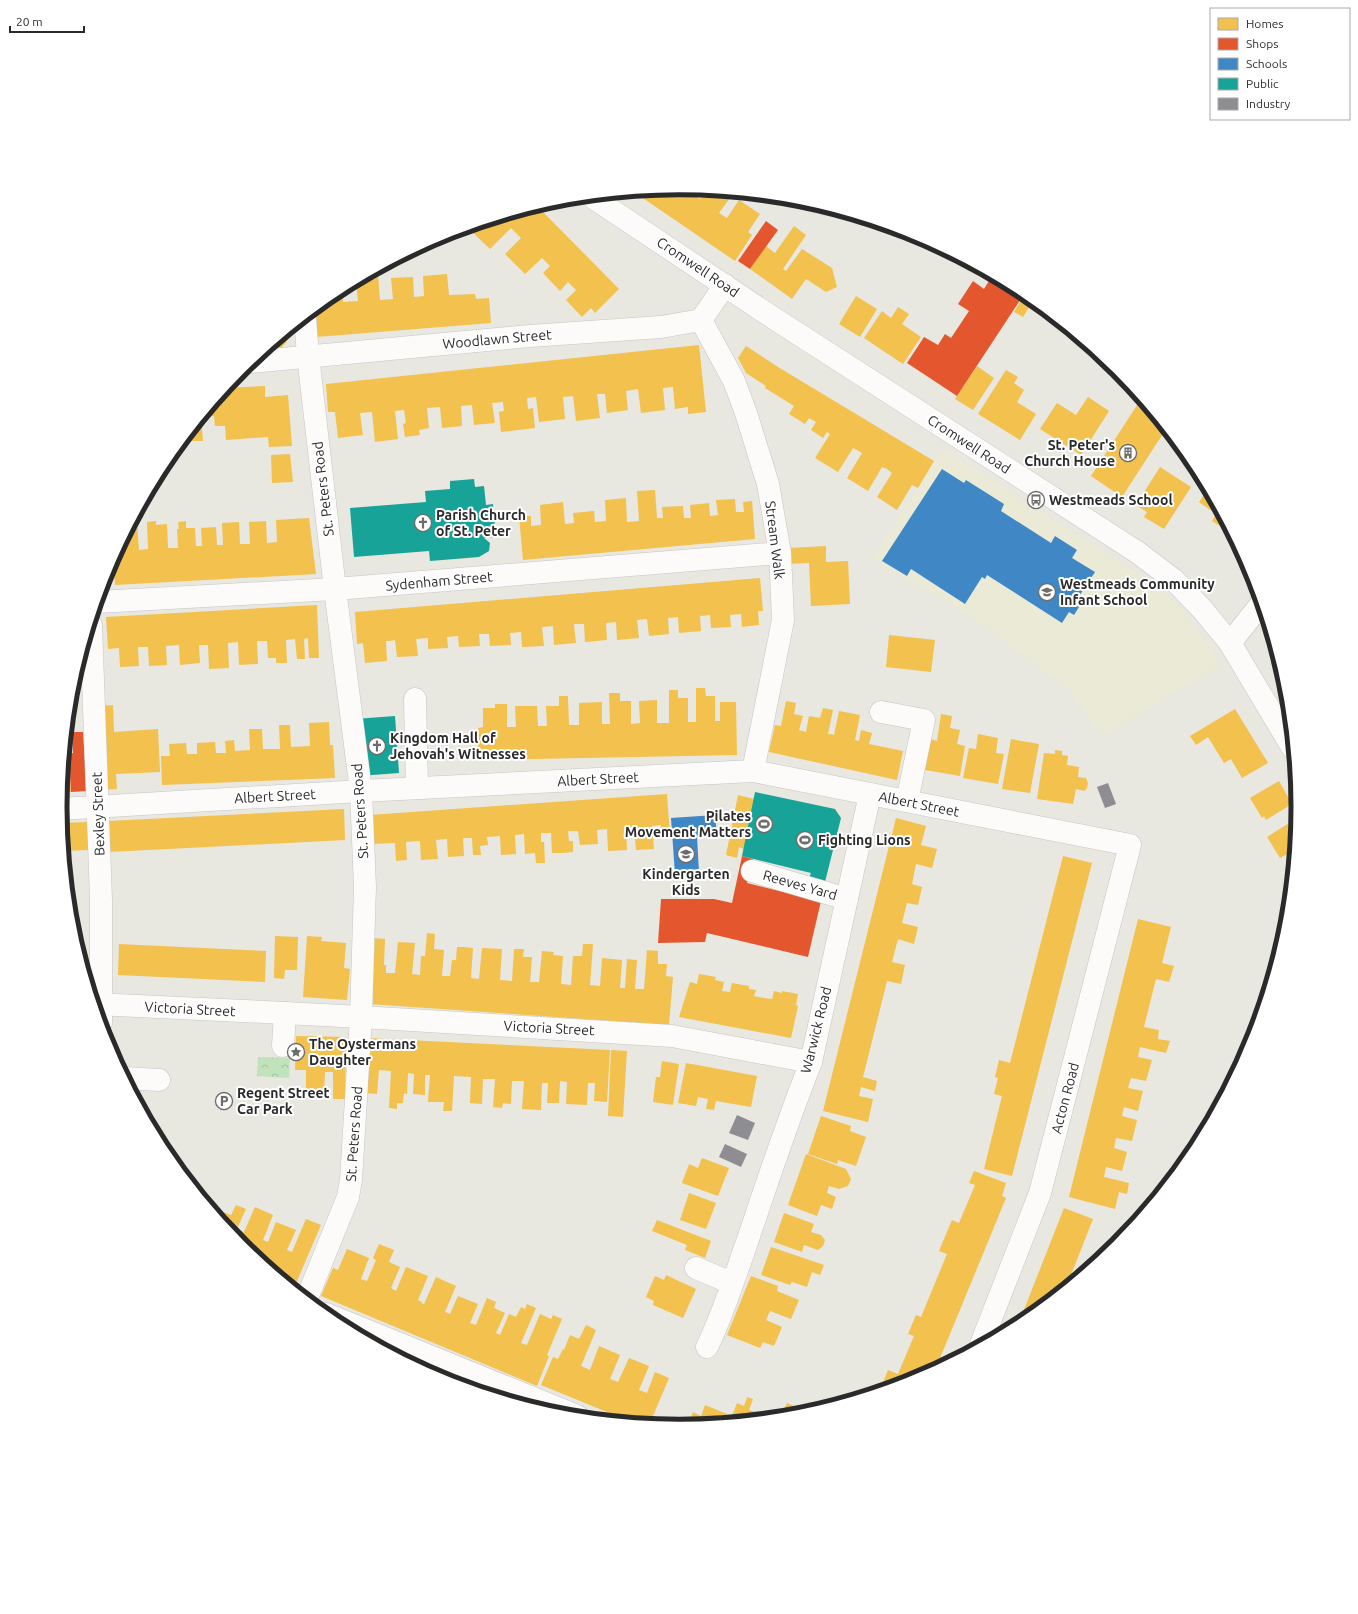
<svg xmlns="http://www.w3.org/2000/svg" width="1358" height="1614" viewBox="0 0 1358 1614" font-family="Ubuntu,sans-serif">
	<defs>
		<pattern id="park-crowns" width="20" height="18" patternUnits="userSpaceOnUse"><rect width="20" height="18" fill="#c0e3bb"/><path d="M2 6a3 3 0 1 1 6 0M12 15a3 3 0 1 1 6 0" fill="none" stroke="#a5c3a1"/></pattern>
	</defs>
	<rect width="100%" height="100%" fill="#e8e7e0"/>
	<path fill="#eaead6" d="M943,449L1152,583L1175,602L1196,627L1220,665L1101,736L1084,710L1067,688L969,615L872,559Z"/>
	<path fill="url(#park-crowns)" d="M258,1057L290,1058L289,1078L257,1076Z"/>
	<g fill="#f2c14e">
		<path d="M679,188L695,190L692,194L700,199L706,191L729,193L732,195L719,213L727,218L739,200L760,214L748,232L752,235L735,261L634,192Z"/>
		<path d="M537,206L619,289L595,313L591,308L582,317L566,300L576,290L568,282L560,291L543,273L550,266L542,258L525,274L505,254L521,238L511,228L490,249L471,231L477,225Z"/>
		<path d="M794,226L806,235L783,269L786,271L802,249L832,268L837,287L826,292L806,279L792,299L750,269L766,246L775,253Z"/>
		<path d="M378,274L380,300L393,299L391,278L413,277L414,297L424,296L423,276L447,274L449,295L475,294L476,299L489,298L491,323L316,337L314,310L335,292L342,289L343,302L358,301L356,281L367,275Z"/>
		<path d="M1025,294L1033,301L1023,317L1014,312Z"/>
		<path d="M856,296L877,309L860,337L839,324Z"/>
		<path d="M898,307L909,314L902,324L921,337L903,364L864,338L882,311L891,318Z"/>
		<path d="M286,332L287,341L279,351L262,353Z"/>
		<path d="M699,345L706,412L688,414V407L675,409L673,387L663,388L665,410L641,413L638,389L626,391L628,410L607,413L605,394H597L600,418L576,421L573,396L563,397L565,419L539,422L536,397L527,398L528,409L533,408L535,428L501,432L499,412L504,411L503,402L492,403L495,423L474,425L472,405L461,406L462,426L442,428L440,407L427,408L429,428L419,430L420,435L405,437L403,424L406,423L404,410L395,411L398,439L375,442L372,412L360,413L363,435L338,438L335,412H328L326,384Z"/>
		<path d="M746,346L778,367L934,461L918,488L912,485L897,510L877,497L892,473L887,469L882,467L868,491L847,478L862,453L857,450L853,448L838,472L815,458L830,434L827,432L823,438L811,430L816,422L809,418L805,424L789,414L794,406L765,388L766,386L746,373L738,358Z"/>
		<path d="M977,366L994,378L973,410L955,399Z"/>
		<path d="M1006,370L1018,377L1014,383L1024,390L1017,402L1036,414L1020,440L978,414Z"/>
		<path d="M265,386V397L288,395L292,446L269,447L268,437L226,440L225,426H215L214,416L202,417L226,388Z"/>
		<path d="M1088,397L1109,411L1081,455L1040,429L1057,403L1076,415Z"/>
		<path d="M1141,399L1166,429L1122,497L1091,476Z"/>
		<path d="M201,418L203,441H188L187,435Z"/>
		<path d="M290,454L293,482L272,483L271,455Z"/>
		<path d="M1160,467L1191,487L1164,529L1144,517L1147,512L1136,505Z"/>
		<path d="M1208,489L1220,513L1232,534L1212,521L1216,514L1199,502Z"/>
		<path d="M655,490L657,518H663L662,507L683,506L684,518H691L690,505L709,503L710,516L718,515L716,500L735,499L736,512H744L743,502L752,501L755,539L523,560L519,516H531V526L541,525L540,505L563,502L565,524L574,523L573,513L594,511L595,522L606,521L605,500L626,498L627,522L639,521L637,491Z"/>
		<path d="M309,518L316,574L115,585L113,558L133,522H137L139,550L148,549L147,522L156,521V525L167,524L168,548H178L177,529H179L178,522L186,521V528H195L196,546H202L201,528L216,527L217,545H223L222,523L239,522L240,544H250L249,522L266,521L267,543L277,542L276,520Z"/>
		<path d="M826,546V562L848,561L850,604L811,606L809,563L789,564L788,548Z"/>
		<path d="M760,578L763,611H758L759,625L742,627L741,614L730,615L731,627L711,628L710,615L700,616L701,631L679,633L678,617L668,618L669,634L649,636L647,619L637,620L639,638L617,640L616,622L606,623L607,640L585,642L584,624H574L576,643L554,645L553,626L542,627L544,646L522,647L521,632L510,633L511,645L490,646L489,634H479L480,646L459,647L458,636L447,637L448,648L428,649V638L416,639L418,656L397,657L395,640L390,641H386L387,661L365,663L363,643L357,644L355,612Z"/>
		<path d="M317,605L319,658H309L308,638L304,639L305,659H297L295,639L286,640L287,663H276V658H268L267,641H257L258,664L239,665L238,642L228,643L229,668L209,669L208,645H199L200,663L180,665L179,645L166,646L167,665L149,666L148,647H138L139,666L120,667L119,648L108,649L106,617Z"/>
		<path d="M889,635L935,640L931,672L886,667Z"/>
		<path d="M696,688H705L706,696H715V721H720V702H736L737,755L478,760V728L483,727V708H495V704H507V727H516L515,706H537L538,726H547L546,706H559V696H568L569,725H579V703L602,702V724H610L609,693H620V701H631V724L640,723L639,701L657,700V723H669V690H678V698H688V722H696Z"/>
		<path d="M786,701L796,703L794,714L803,716L799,730L806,732L809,716L820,718L823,708L833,710L828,734H830L834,735L839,711L860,715L855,740L859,741L861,730L872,733L869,744L903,751L897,780L769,752L775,725L781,726Z"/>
		<path d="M113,705L114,732L158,729L160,772L116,774L117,789L102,790L98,706Z"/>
		<path d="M1235,709L1268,763L1242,778L1231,759L1224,763L1208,737L1196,745L1190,736Z"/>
		<path d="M941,714L952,716L950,728L960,730L957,744L965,746L960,776L925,770L930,739L937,741Z"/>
		<path d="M329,722L330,745H333L335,778L162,785L161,756H170L169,744L186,743L187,754H197V743L215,742L216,753H226L225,741L234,740L235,751L250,750L249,729H262L263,749H280L279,725H290L291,747L310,746L309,723Z"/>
		<path d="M978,734L998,738L996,753L1004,754L998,784L963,778L969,748L976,749Z"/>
		<path d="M1011,739L1039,744L1030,793L1002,789Z"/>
		<path d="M1055,750L1062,751V755L1068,756L1067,765L1079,767L1078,777L1086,778L1088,783L1087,788L1084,791L1076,789L1073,804L1037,799L1044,753L1055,754Z"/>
		<path d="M65,754H69L71,792H61Z"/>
		<path d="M1279,781L1292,804L1266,820L1264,816L1262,818L1250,798Z"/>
		<path d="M667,794L670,836L662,837L661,825L652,826L654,849L636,850L634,827H626L627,850L608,851L607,829L597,830L598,844L580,845L578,831H568L569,841H573V852L563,853H552L551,833H541V842H544L545,863H536L535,853L525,854L524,834L515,835L516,854L501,855L500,836L487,837L488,845L480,846L481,855H473L472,838H463L464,856L448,857L447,839L436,840L438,859L421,860L420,841L406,842L407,860L396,861L395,843L372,844L370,815Z"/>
		<path d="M738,795L754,799L744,849L739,847L737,858L726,855Z"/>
		<path d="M344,809L345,840L109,852L108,821Z"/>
		<path d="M896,818L926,826L921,845L937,849L932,868L916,864L912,884L922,887L918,905L907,903L902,923L918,927L914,944L898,939L892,962L905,965L901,984L887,981L863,1077L877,1081L875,1091L861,1087L859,1096L873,1099L868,1122L823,1111Z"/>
		<path d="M1297,818L1295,837L1292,864L1287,854L1280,858L1267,837Z"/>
		<path d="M87,822L89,850L64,851L62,823Z"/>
		<path d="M1063,856L1092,863L1012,1176L984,1169L1002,1096L994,1094L998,1078L995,1077L999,1060L1010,1063Z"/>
		<path d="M1138,919L1171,927L1162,963L1174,966L1169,982L1156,979L1144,1027L1159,1030L1158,1039L1170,1041L1166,1053L1140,1047L1138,1057L1152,1060L1146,1081L1131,1078L1128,1088L1143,1091L1138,1111L1124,1107L1122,1116L1137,1120L1132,1141L1116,1138L1114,1148L1127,1152L1122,1171L1106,1167L1104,1177L1129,1183L1127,1194L1119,1192L1115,1209L1069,1197Z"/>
		<path d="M427,933L435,934L434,949L444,950L442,976H450L452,960H456L457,947H463L473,948L471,978L479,979L482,948L502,949L500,980L512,981L514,949H524L523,957H532L530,982H539L542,951L554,952L553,955L563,956L561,984L571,985L573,956H582L583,944H593L590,985L600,986L602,958L622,960L620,988H625L627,959L637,960L635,989H644L647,950L658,951V964H667L666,976L673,977L669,1025L369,1004L374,938L385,939L384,965H386V973H395L398,942L415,943L412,974L420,975L421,956H425Z"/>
		<path d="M275,936L298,937L297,970H285L284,979L274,978Z"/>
		<path d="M307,936L322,937L321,941L346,943L344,968L350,969L347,1000L303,997Z"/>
		<path d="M119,944L266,951L265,982L118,975Z"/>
		<path d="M699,974L716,977L715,980L724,982L722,991L730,992L732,983L749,986V989L756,990L754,996L764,998L772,999L774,991L782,993V991L798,994L796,1005L798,1006L791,1038L679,1017L690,982L697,984Z"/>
		<path d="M296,1036L346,1037L345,1099H333V1072H325L324,1093L306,1092V1070H295Z"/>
		<path d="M366,1038L610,1050L607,1102L594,1101L595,1083H588L587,1105L566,1104L567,1082L560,1081L559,1103H547L548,1083H542L541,1110L522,1109L524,1081H512L511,1104L503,1103L502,1108L493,1107L495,1079H483L482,1104L470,1103L471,1077L454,1076L452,1111H443L444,1102H428L430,1075H425V1095L413,1094L414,1074L408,1073L407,1094L404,1093L403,1103H397V1109L389,1108L391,1071L379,1070L377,1094L366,1093Z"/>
		<path d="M611,1050L627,1051L623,1117L608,1116Z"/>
		<path d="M662,1061L679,1064L673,1105L653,1102L656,1077H660Z"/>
		<path d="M686,1063L757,1076L751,1107L716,1101L714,1110L706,1109L708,1099L698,1097L696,1106L678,1103Z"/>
		<path d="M821,1116L851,1126L850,1131L866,1137L856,1166L838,1160L837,1164L808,1154Z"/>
		<path d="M806,1154L846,1169L851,1179L848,1186L839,1189L829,1186L827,1193L836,1197L832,1209L821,1205L817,1216L788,1205Z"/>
		<path d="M702,1158L729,1168L718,1196L682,1183L689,1164L698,1168Z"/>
		<path d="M974,1171L1006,1183L1002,1196L1006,1198L936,1368L916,1379L883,1389L881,1388L888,1370L898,1374L914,1336L908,1334L916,1315L921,1317L947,1254L939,1251L952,1220L959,1223L975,1185L969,1183Z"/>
		<path d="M689,1193L716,1203L706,1229L680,1220Z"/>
		<path d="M236,1205L246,1209L237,1229L244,1232L255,1207L273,1215L263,1240L268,1242L276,1222L296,1230L287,1250L292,1252L306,1219L321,1225L294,1288L241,1245L220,1219L223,1212L231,1215Z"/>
		<path d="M1064,1208L1093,1219L1069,1280L1072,1281L1018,1325Z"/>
		<path d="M784,1213L814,1224L811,1232L821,1235L825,1240L823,1246L818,1250L804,1245L802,1252L774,1242Z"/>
		<path d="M657,1220L711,1241L705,1258L685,1250L687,1245L652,1231Z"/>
		<path d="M379,1244L394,1250L389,1262L400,1267L391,1288L396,1291L406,1267L428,1276L418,1300L422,1302L421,1303L424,1304L436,1277L456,1286L445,1312L450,1314L458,1296L478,1304L470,1323L476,1325L487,1298L496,1302L494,1308L505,1313L496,1333L500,1335L509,1314L516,1317L521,1307L525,1309L527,1304L536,1308L521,1343L527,1345L540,1314L551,1319L553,1315L562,1319L547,1355L549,1356L537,1386L321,1296L333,1268L338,1270L347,1249L369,1258L361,1279L367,1281L376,1260L373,1258Z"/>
		<path d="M771,1247L824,1265L820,1275L812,1272L807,1287L792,1282L790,1285L761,1275Z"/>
		<path d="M666,1275L696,1289L683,1318L653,1305L654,1301L646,1297L655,1276L664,1280Z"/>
		<path d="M751,1276L778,1286L777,1291L799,1300L791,1319L770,1311L766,1320L782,1327L774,1346L763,1342L760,1348L727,1335Z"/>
		<path d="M586,1325L596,1330L581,1366L590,1370L599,1346L620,1355L610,1379L618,1382L629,1358L649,1366L639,1390L647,1393L655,1372L669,1378L650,1423L629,1421L541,1385L553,1357L558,1359L563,1349L564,1350L570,1335L579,1339Z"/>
		<path d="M747,1397L753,1399L749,1410L758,1413L756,1418L730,1421L737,1403L744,1406Z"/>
		<path d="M787,1403L794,1406L790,1415L781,1416Z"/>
		<path d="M705,1405L727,1414L724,1422L688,1425L693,1412L701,1416Z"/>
	</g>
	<g fill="#e4572e">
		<path d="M766,221L778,230L750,269L738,261Z"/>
		<path d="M992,276L1024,294L957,396L907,363L924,337L938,345L945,334L951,338L969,311L958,304L973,281L984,289Z"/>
		<path d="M72,732H83L87,791L71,792L69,754L73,753Z"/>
		<path d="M742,856L753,859L747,883L821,901L808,957L707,933L705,942L658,943L661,899H714L732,903Z"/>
	</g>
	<g fill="#3f88c5">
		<path d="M942,469L964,483L966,480L1004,504L1001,511L1051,543L1055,536L1077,550L1072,558L1095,572L1074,604L1079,607L1074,615L1069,612L1062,623L987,575L985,579L982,577L965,604L911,569L907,576L882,561Z"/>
		<path d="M715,815L717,835L697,836L699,872L675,874L671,818Z"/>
	</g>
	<g fill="#17a398">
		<path d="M474,479L475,487L484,486L486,505L493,504L496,537L484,538L490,543L489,551L479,557L430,561L429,551L354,557L350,508L426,502L425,491L450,489V481Z"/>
		<path d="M395,716L399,773L359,776L355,719Z"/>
		<path d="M755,792L835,809L841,818L825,882L809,878L811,873L742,856Z"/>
	</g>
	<g fill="#8d8d92">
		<path d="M1108,783L1116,804L1105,808L1097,787Z"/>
		<path d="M737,1115L755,1123L748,1140L729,1133Z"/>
		<path d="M725,1144L747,1154L741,1167L719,1157Z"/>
	</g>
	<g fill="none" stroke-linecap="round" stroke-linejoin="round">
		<g stroke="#c6c5c5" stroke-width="23">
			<g id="minor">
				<path d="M592,197L775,319L1137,552L1174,580L1202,609L1230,643L1292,747"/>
				<path d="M305,317L308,356L335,589L361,791L365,887L361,1017L351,1180L348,1197L307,1298"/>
				<path d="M701,320L734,381L746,413L768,484L780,553L783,620L753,771"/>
				<path d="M250,362L530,336L661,327L701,320L725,285"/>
				<path d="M97,602L335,589L780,553"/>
				<path d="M91,625L101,900V1023"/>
				<path d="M1230,643L1261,604"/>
				<path d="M415,699L417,788"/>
				<path d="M881,712L924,720L907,801"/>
				<path d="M60,809L361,791L753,771L1130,845L1040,1193L981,1344"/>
				<path d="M752,871L847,899"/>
				<path d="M95,1004L285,1013"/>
				<path d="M283,1046L285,1013L361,1017L672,1036L811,1062"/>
				<path d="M125,1078L159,1080"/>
				<path d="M696,1268L732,1283"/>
				<path d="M326,1314L577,1416"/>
				<path d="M707,1347C723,1314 734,1279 746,1245C767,1183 787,1122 811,1062L870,794"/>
			</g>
		</g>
		<use href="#minor" stroke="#fcfbfa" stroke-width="22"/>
	</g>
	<defs>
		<g id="building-ring" transform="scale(0.9)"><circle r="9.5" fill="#fff" stroke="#6c6c6a" stroke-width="1.5"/><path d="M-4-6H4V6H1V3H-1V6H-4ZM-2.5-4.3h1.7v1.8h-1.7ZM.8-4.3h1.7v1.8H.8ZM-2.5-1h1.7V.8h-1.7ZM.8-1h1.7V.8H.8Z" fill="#6c6c6a"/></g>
		<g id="bus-ring" transform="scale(0.9)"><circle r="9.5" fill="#fff" stroke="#6c6c6a" stroke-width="1.5"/><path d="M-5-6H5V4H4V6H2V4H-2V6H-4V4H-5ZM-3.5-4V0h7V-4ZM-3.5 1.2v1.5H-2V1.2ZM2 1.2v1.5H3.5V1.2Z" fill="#6c6c6a"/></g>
		<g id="church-ring" transform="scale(0.9)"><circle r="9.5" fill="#fff" stroke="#6c6c6a" stroke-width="1.5"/><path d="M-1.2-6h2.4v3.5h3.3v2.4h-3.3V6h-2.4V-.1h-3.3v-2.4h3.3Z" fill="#6c6c6a"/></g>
		<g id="school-ring" transform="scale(0.9)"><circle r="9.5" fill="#fff" stroke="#6c6c6a" stroke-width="1.5"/><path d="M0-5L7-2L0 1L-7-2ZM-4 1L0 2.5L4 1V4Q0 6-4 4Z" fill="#6c6c6a"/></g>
		<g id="stadium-ring" transform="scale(0.9)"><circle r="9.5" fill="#fff" stroke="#6c6c6a" stroke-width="1.5"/><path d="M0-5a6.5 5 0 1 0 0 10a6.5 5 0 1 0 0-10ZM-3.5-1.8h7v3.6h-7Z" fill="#6c6c6a"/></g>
		<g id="sight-ring" transform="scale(0.9)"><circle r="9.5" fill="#fff" stroke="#6c6c6a" stroke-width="1.5"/><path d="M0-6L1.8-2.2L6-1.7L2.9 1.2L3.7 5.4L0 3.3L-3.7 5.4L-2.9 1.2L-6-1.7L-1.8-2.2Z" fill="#6c6c6a"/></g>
		<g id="parking-ring" transform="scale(0.9)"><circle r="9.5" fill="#fff" stroke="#6c6c6a" stroke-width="1.5"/><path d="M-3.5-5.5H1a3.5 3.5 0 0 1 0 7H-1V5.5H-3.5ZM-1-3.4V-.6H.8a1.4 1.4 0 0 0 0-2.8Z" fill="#6c6c6a"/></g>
	</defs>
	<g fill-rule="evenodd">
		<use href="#building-ring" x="1128" y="453"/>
		<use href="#bus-ring" x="1036" y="500"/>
		<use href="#church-ring" x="423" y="523"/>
		<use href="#school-ring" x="1047" y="592"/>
		<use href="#church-ring" x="377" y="746"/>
		<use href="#stadium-ring" x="764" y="824"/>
		<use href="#stadium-ring" x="805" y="840"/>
		<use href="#school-ring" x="686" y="854"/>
		<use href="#sight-ring" x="296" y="1052"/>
		<use href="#parking-ring" x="224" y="1101"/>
	</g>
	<g text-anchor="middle" stroke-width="4" stroke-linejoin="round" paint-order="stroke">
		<g font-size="14" fill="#2a2a2a" stroke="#fff">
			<text transform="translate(698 267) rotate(34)" y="5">Cromwell Road</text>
			<text transform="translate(497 339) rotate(-5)" y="5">Woodlawn Street</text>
			<text transform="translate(969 444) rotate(33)" y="5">Cromwell Road</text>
			<text transform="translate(323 489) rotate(-97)" y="5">St. Peters Road</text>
			<text transform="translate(775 540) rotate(83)" y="5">Stream Walk</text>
			<text transform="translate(439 581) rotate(-5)" y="5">Sydenham Street</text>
			<text transform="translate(598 779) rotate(-3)" y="5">Albert Street</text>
			<text transform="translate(275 796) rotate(-3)" y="5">Albert Street</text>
			<text transform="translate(919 804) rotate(11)" y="5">Albert Street</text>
			<text transform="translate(360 811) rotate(-94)" y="5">St. Peters Road</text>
			<text transform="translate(98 814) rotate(-92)" y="5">Bexley Street</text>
			<text transform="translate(800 885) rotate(16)" y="5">Reeves Yard</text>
			<text transform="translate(190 1009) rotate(3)" y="5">Victoria Street</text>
			<text transform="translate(549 1028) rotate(3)" y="5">Victoria Street</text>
			<text transform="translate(816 1030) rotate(-76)" y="5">Warwick Road</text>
			<text transform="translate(1065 1098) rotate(-75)" y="5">Acton Road</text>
			<text transform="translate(354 1134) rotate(-86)" y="5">St. Peters Road</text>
		</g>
		<g font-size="14" font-weight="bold" fill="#2a2a2a" stroke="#fff" text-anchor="start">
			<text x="1115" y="450" text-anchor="end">St. Peter's<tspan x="1115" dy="16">Church House</tspan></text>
			<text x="1049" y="505">Westmeads School</text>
			<text x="436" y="520">Parish Church<tspan x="436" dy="16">of St. Peter</tspan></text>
			<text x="1060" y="589">Westmeads Community<tspan x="1060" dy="16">Infant School</tspan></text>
			<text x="390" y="743">Kingdom Hall of<tspan x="390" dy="16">Jehovah's Witnesses</tspan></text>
			<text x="751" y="821" text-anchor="end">Pilates<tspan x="751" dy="16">Movement Matters</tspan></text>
			<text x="818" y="845">Fighting Lions</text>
			<text x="686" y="879" text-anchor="middle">Kindergarten<tspan x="686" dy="16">Kids</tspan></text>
			<text x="309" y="1049">The Oystermans<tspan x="309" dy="16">Daughter</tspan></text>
			<text x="237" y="1098">Regent Street<tspan x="237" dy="16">Car Park</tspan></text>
		</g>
	</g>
	<path d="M0 0H1358V1614H0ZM67 807a612 612 0 1 1 1224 0a612 612 0 1 1-1224 0Z" fill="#fff" fill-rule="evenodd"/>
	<path fill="none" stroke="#2a2a2a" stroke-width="5" d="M67 807a612 612 0 1 1 1224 0a612 612 0 1 1-1224 0Z"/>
	<rect x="1210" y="8" width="140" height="112" fill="#ffffff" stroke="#aaaaaa"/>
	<rect x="1218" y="18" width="20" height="12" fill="#f2c14e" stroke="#aaaaaa"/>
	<text x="1246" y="28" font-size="12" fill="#2a2a2a">Homes</text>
	<rect x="1218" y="38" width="20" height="12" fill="#e4572e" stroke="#aaaaaa"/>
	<text x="1246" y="48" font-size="12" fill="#2a2a2a">Shops</text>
	<rect x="1218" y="58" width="20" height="12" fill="#3f88c5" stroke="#aaaaaa"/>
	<text x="1246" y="68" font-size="12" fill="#2a2a2a">Schools</text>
	<rect x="1218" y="78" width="20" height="12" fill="#17a398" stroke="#aaaaaa"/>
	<text x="1246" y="88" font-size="12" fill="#2a2a2a">Public</text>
	<rect x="1218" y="98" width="20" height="12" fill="#8d8d92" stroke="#aaaaaa"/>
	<text x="1246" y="108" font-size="12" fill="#2a2a2a">Industry</text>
	<path d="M10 26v6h74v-6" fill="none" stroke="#2a2a2a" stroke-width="2"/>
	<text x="16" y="26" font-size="12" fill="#2a2a2a" stroke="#ffffff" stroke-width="3" paint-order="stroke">20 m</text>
</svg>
